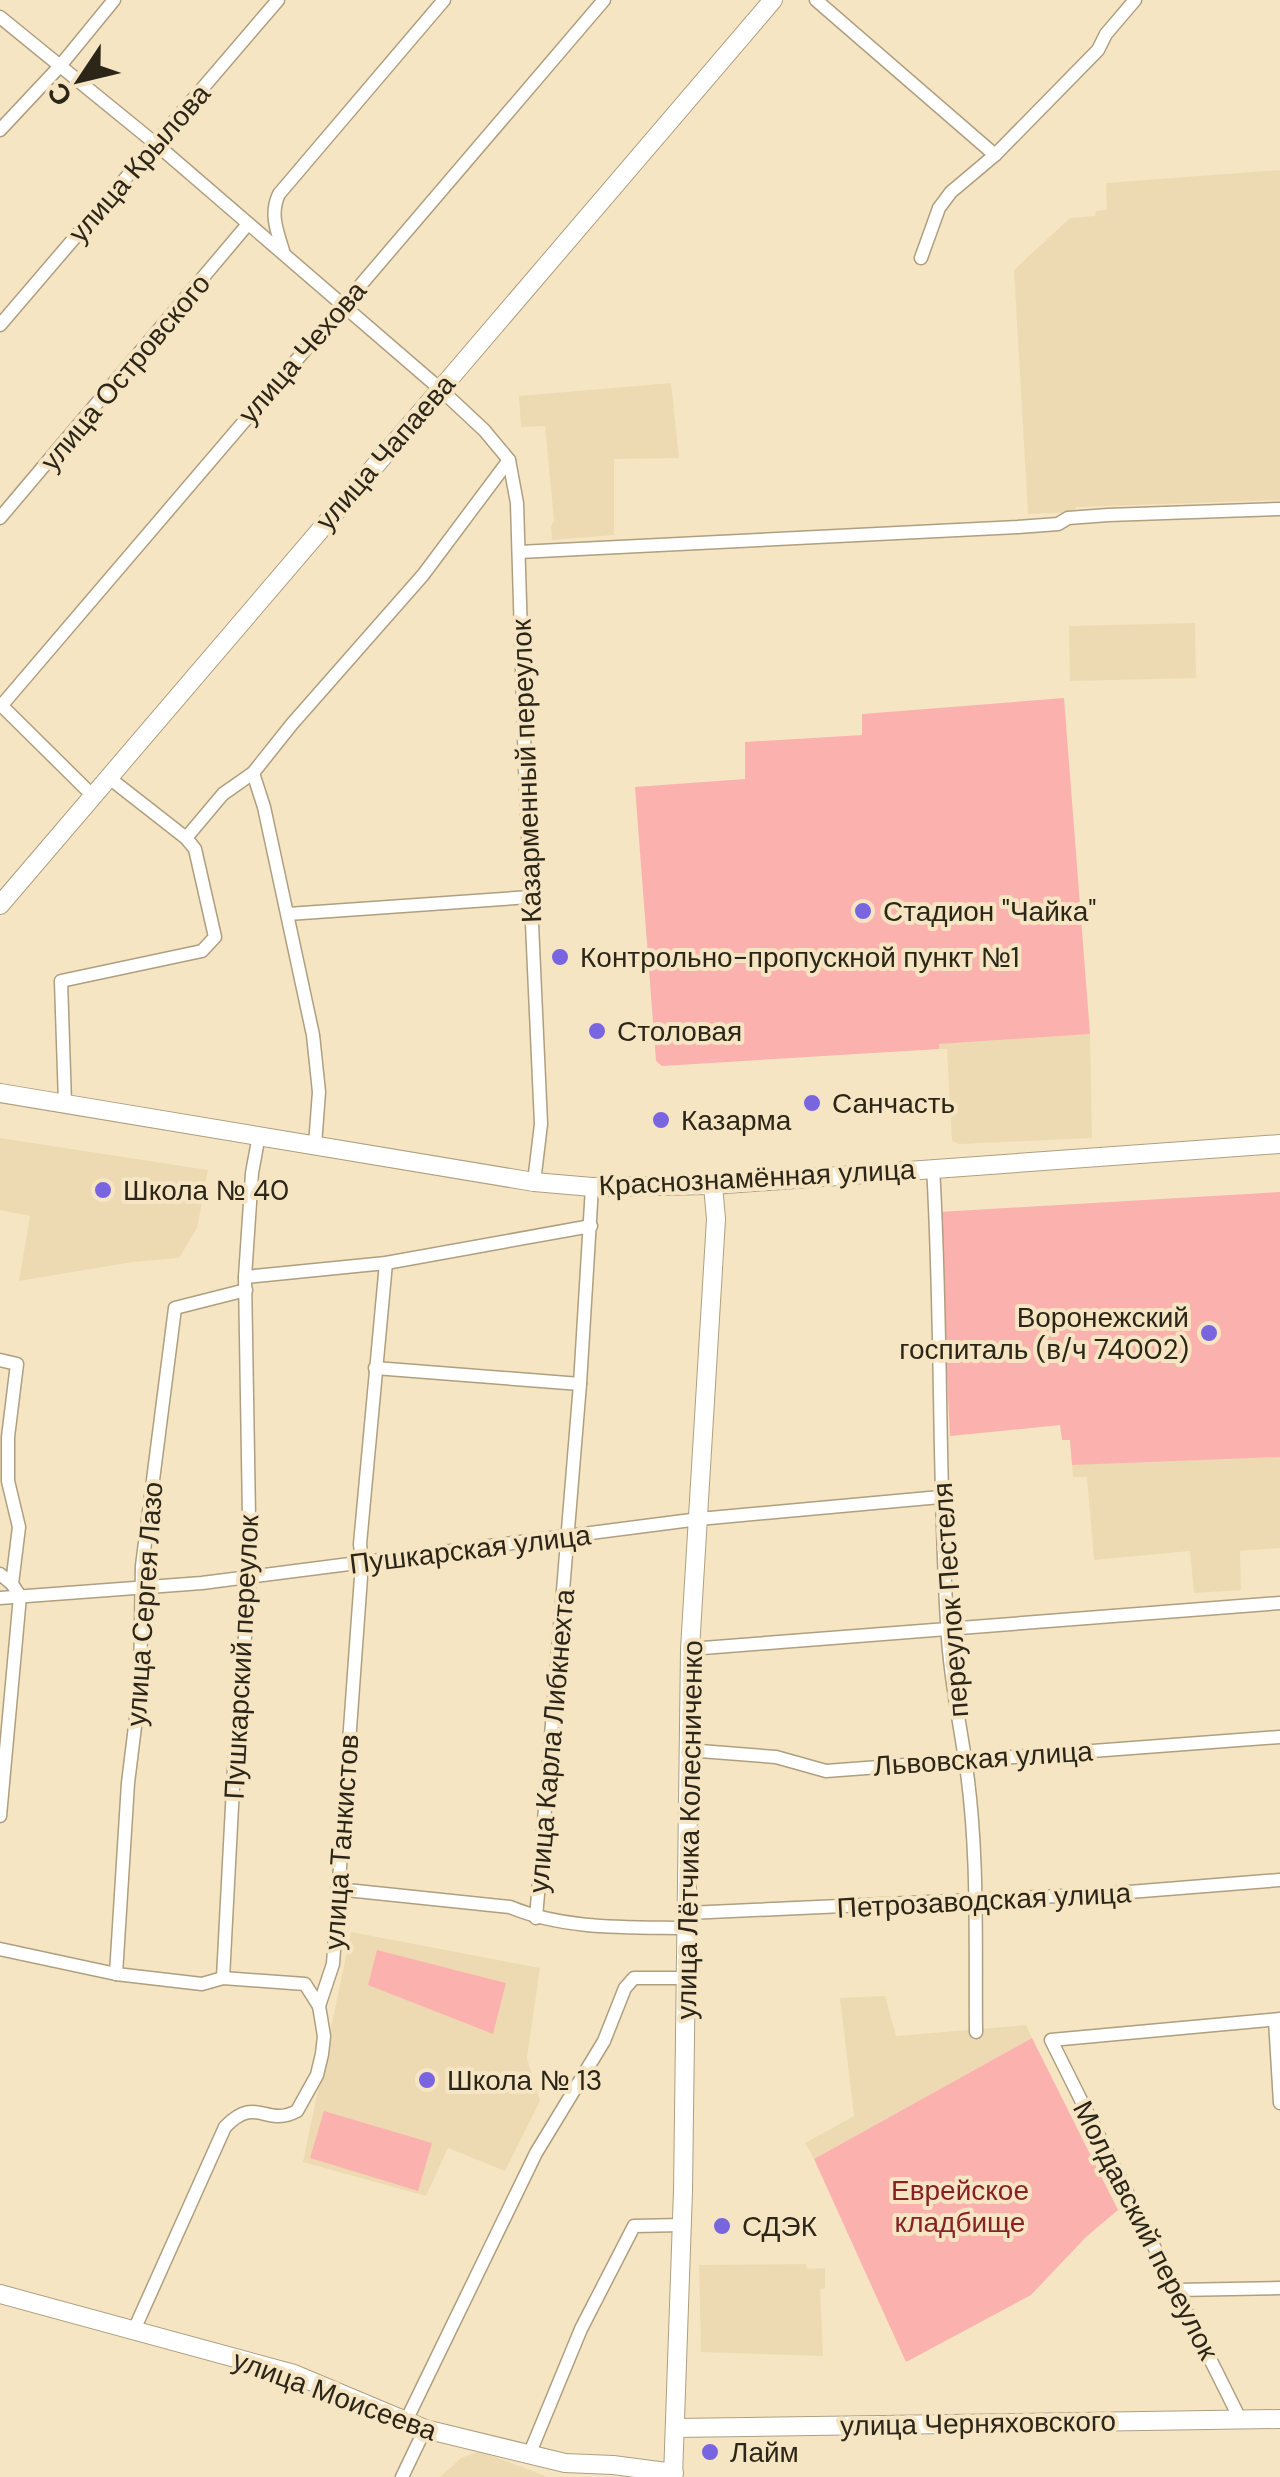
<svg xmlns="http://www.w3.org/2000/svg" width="1280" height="2477" viewBox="0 0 1280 2477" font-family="'DM Sans',sans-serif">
	<rect width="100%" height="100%" fill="#f6e5c3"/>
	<g fill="#eedab2">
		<path d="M1280,170V500L1076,507L1075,512L1028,514L1014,270L1070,218L1095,216L1096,211L1107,210L1106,183Z"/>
		<path d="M671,383L679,458L614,459V535L552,540L551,527L554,520L545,426L521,427L519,396Z"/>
		<path d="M1195,623L1196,678L1070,681L1069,626Z"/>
		<path d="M1090,1034L1092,1138L959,1144L952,1141L947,1049H939V1044Z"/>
		<path d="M0,1138L208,1170L197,1228L179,1258L133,1262L19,1281L30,1216L0,1210Z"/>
		<path d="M1280,1192V1548L1240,1551L1241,1590L1194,1593L1190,1551L1094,1560L1087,1477H1073L1070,1440H1062L1061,1425L950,1436Z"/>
		<path d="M351,1932L540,1968L527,2058L540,2101L505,2171L448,2148L426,2196L303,2162Z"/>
		<path d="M885,1996L896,2036L1026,2025L1032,2038L814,2159L805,2143L854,2116L840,1998Z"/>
		<path d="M806,2264L807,2269L825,2268V2288L820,2289L823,2356L701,2352L699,2265Z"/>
		<path d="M480,2451L548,2477H440L461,2458Z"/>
	</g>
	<g fill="#fbb2af">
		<path d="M1064,698L1090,1034L939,1044V1049L662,1066L656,1061L635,787L745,779V742L862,735V714Z"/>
		<path d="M1280,1192V1457L1072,1465L1070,1440H1062L1060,1425L950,1436L939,1212Z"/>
		<path d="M377,1950L506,1983L493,2034L368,1985Z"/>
		<path d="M1032,2038L1118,2210L1086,2237L1031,2295L906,2362L814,2159Z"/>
		<path d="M324,2111L432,2143L418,2191L310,2158Z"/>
	</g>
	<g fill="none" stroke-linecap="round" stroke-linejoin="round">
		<g stroke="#ae9f7f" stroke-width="15">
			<g id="street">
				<path d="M816,0L995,155"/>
				<path d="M0,17L156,144L439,388L484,430L509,460L517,503L525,768L541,1124L534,1182"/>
				<path d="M0,130L60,66L114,0"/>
				<path d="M284,254C278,233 269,215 279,194L444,0"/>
				<path d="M921,258L939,208L951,192L995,155L1098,50L1106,34L1135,0"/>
				<path d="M0,325L278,0"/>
				<path d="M0,518L248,224"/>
				<path d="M519,552L1018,527L1058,524L1068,518L1108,515L1280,509"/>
				<path d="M0,704L92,795"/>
				<path d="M2,705L604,0"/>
				<path d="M253,773L292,724L423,575L509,460"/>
				<path d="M108,777L186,838L223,794L253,773L264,807L313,1035L319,1092L315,1145"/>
				<path d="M288,914L530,897"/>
				<path d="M65,1103L61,981L202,951L215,937L195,849L186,838"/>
				<path d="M933,1167C942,1319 938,1471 947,1623C949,1669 958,1714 965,1759C979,1849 975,1942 976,2032"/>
				<path d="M245,1277L386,1263L591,1226"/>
				<path d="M0,1360L17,1364L8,1437V1481L19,1527L12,1584L20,1596L0,1816"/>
				<path d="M375,1368L580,1384"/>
				<path d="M0,1574L12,1584"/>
				<path d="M0,1598L202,1583L699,1519L940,1497"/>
				<path d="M690,1649L1280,1603"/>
				<path d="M687,1750L776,1757L826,1771L1280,1737"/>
				<path d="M337,1889L510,1907C565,1930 628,1927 687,1928"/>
				<path d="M688,1913L1104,1894L1280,1880"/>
				<path d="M536,1918L580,1384L592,1187"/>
				<path d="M0,1949L116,1974L202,1984L223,1978L305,1984L319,2006"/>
				<path d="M116,1974L128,1783L140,1686L142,1566L175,1308L246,1290"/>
				<path d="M223,1978L234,1768L250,1576L245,1277L252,1173L259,1135"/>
				<path d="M1275,2020L1280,2103"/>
				<path d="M1176,2290L1280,2288"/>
				<path d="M134,2330L225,2127C257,2094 265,2128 297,2111L317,2075L322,2054L324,2036L319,2006L333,1964L362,1563L360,1544L386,1263"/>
				<path d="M1240,2419L1051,2040L1280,2019"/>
				<path d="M405,2423L536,2153L604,2041L625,1988L634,1978H687"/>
				<path d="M529,2455L581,2329L634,2226L682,2225"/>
				<path d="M402,2477L425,2429"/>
			</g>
		</g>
		<g stroke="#ae9f7f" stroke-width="20">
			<g id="secondary">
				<path d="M0,905L773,0"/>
				<path d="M0,1093L534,1182L592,1187L713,1185L1280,1144"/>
				<path d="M0,2294L294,2374L425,2429L565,2463L613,2465L674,2473"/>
				<path d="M676,2428L1280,2419"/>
				<path d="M673,2477L683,2191L690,1649L716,1219L713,1185"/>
			</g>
		</g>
		<use href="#street" stroke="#fff" stroke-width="12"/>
		<use href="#secondary" stroke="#fff" stroke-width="18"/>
	</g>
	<g fill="#7965e0" stroke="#f6e5c3" stroke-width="4">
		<circle cx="863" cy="911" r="10"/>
		<circle cx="560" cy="957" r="10"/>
		<circle cx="597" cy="1031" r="10"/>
		<circle cx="812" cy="1103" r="10"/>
		<circle cx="661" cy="1120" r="10"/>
		<circle cx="103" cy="1190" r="10"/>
		<circle cx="1209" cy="1333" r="10"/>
		<circle cx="427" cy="2080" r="10"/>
		<circle cx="722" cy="2226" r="10"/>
		<circle cx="710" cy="2452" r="10"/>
	</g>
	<g text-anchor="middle" stroke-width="8" stroke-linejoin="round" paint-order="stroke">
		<g font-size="28" fill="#2c2619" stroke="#f6e5c3">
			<text transform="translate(139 163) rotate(-49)" y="10">улица Крылова</text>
			<text transform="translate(302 352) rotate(-49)" y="10">улица Чехова</text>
			<text transform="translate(125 372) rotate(-50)" y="10">улица Островского</text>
			<text transform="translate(385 452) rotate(-49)" y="10">улица Чапаева</text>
			<text transform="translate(526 771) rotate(-92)" y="10">Казарменный переулок</text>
			<text transform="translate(757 1177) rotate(-3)" y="10">Краснознамённая улица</text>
			<text transform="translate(470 1549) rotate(-7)" y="10">Пушкарская улица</text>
			<text transform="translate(950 1600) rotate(-94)" y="10">переулок Пестеля</text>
			<text transform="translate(144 1604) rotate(-86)" y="10">улица Сергея Лазо</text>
			<text transform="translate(241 1657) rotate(-87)" y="10">Пушкарский переулок</text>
			<text transform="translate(551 1741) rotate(-85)" y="10">улица Карла Либкнехта</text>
			<text transform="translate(983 1758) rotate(-4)" y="10">Львовская улица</text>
			<text transform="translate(689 1830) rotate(-89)" y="10">улица Лётчика Колесниченко</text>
			<text transform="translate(341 1842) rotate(-86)" y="10">улица Танкистов</text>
			<text transform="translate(984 1900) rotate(-3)" y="10">Петрозаводская улица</text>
			<text transform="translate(1146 2230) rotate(63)" y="10">Молдавский переулок</text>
			<text transform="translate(335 2395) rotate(20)" y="10">улица Моисеева</text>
			<text transform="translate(978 2423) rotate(-1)" y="10">улица Черняховского</text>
		</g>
		<g font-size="28" fill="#2c2619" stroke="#f6e5c3" text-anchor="start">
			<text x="883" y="921">Стадион "Чайка"</text>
			<text x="580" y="967">Контрольно-пропускной пункт №1</text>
			<text x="617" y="1041">Столовая</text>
			<text x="832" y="1113">Санчасть</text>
			<text x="681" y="1130">Казарма</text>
			<text x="123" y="1200">Школа № 40</text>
			<text x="1189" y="1327" text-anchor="end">Воронежский<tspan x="1189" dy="32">госпиталь (в/ч 74002)</tspan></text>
			<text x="447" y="2090">Школа № 13</text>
			<text x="742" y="2236">СДЭК</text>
			<text x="730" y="2462">Лайм</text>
		</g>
		<g font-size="28" fill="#872128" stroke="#f6e5c3">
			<text x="960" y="2200">Еврейское<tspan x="960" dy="32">кладбище</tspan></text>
		</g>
	</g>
	<g transform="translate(80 80) rotate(235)" stroke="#f6e5c3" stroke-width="8" paint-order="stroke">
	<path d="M0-8L18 38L0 25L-18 38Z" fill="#2c2619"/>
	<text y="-15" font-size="28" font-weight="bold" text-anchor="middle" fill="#2c2619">С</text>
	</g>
</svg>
